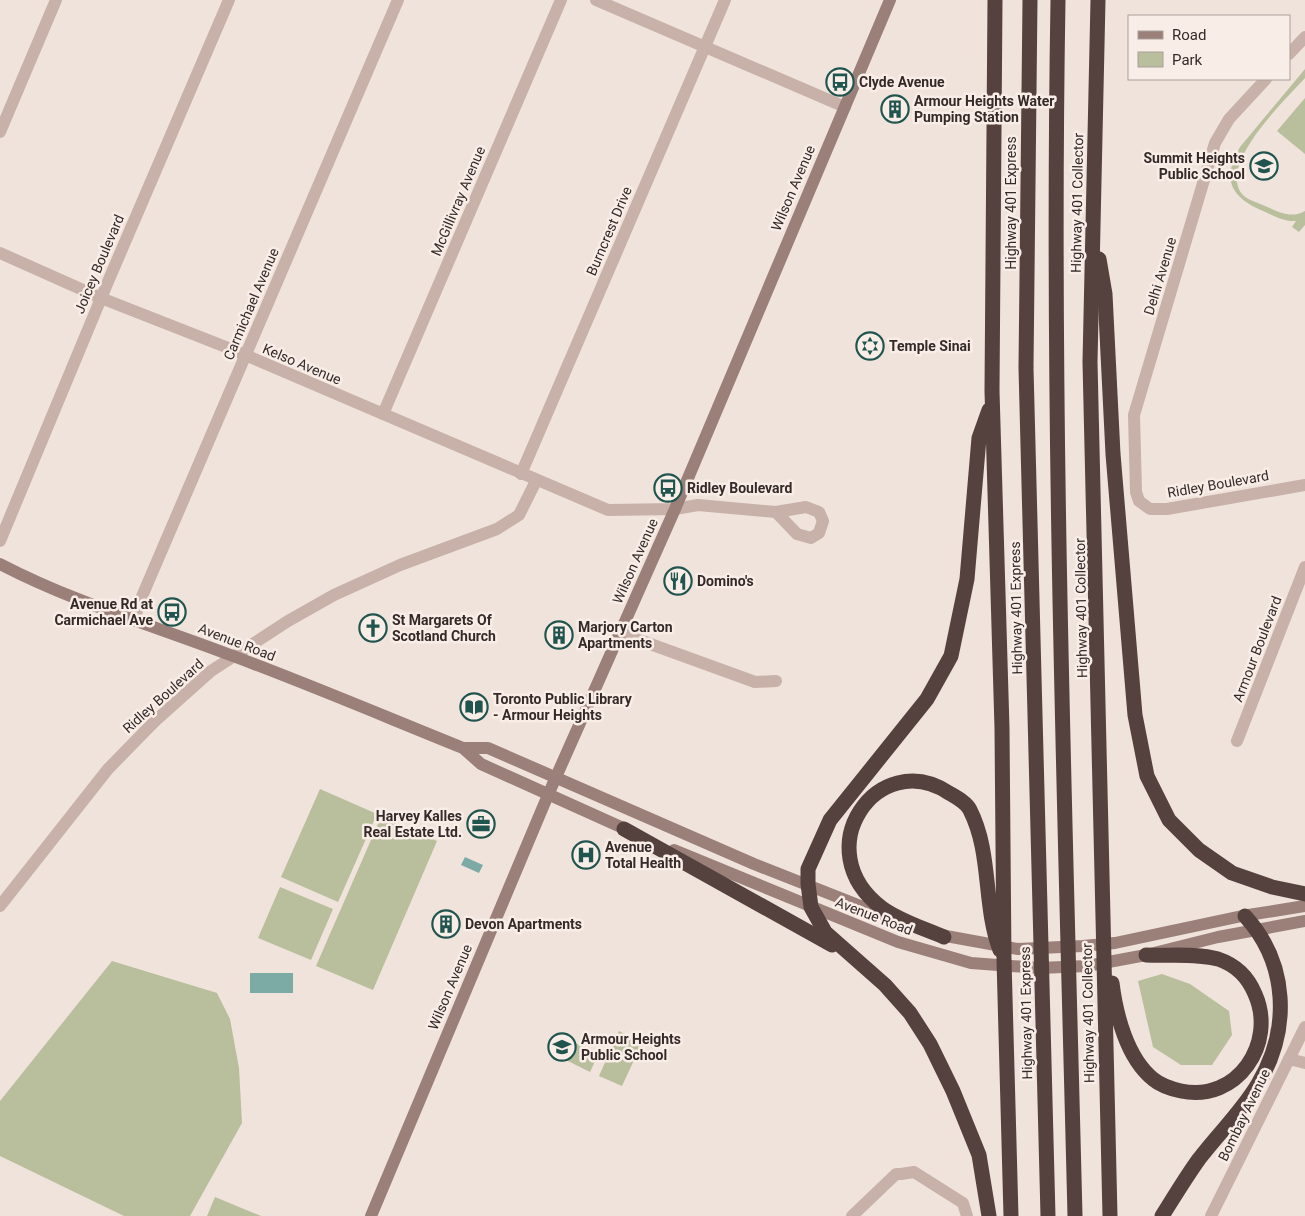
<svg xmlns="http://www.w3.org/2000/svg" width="1305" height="1216" viewBox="0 0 1305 1216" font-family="Roboto,sans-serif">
	<rect width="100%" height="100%" fill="#f0e3db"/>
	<g fill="#b9be9c">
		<path d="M1305,69V78C1286,99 1214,167 1244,196C1250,201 1259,203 1265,206C1279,212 1291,219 1305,211V225L1299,232L1292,227L1296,221C1284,222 1274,216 1263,211C1231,197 1221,180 1240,147Z"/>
		<path d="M1305,98V154L1277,131Z"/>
		<path d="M320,789L377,814L338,902L281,877Z"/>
		<path d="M381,817L437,841L373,990L316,966Z"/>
		<path d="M280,887L333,909L311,960L258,938Z"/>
		<path d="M112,961L217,993L230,1019L239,1068L242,1123L190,1216H124L0,1156V1101Z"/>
		<path d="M1162,974L1190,984L1229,1011L1232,1035L1212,1065H1181L1153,1047L1138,981Z"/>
		<path d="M619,1031L642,1043L622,1086L599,1076Z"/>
		<path d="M570,1040L598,1055L590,1072L562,1058Z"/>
		<path d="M215,1197L261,1216H207Z"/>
	</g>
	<g fill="#7caba5">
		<path d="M465,857L483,865L479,873L461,865Z"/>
		<rect x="250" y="973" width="43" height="20"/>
	</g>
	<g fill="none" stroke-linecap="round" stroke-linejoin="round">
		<g stroke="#c7b1a8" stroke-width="12">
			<path d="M596,0L845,107"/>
			<path d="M1289,54L1305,37"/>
			<path d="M1266,79L1229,119L1215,143L1134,415L1136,492L1139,501L1150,509H1167L1305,485"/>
			<path d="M0,132L56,0"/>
			<path d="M0,253L101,298L236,351L608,510L675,509L698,505L776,512"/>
			<path d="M383,414L561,0"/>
			<path d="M521,474L725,0"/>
			<path d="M806,507L819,512L823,521L819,533L811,538L797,534L776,512Z"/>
			<path d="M0,541L107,284L229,0"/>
			<path d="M134,621L140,601L398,0"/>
			<path d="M620,633L755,682L776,681"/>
			<path d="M1237,741L1305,567"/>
			<path d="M0,906L108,769L155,721L211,671L288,621L334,595L400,565L497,529L519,515L536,481"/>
			<path d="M1289,1059L1305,1063"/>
			<path d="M852,1216L896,1174H901L914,1172L963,1203L967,1216"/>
			<path d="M1211,1216L1305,1027"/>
		</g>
		<g stroke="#9b807a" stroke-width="12">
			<path d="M0,564C75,603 155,626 233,656C311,685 386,717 463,748L481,764L632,832"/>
			<path d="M463,748H488L754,864L891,918"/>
			<path d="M674,850L898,942L971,963L1039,968L1087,966L1146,955L1218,937L1305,921"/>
			<path d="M935,934L1018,949L1083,946L1115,943L1242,916L1305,906"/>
			<path d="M371,1216L548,795L675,509L890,0"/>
		</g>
		<g stroke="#55423f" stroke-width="15">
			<path d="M995,0L992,391L1002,728L1004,960L1011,1216"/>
			<path d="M1030,0L1026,368L1048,1216"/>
			<path d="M1058,0C1051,406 1065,811 1075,1216"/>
			<path d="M1098,0L1090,362L1110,1216"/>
			<path d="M1099,259L1105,294L1113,454L1135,715L1147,776L1169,820L1199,850L1232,873L1272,887L1305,894"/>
			<path d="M624,829L832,945"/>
			<path d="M944,937C923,928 900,921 882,908C805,850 878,746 949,793C956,797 967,803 970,810C992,853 983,906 1000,950"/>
			<path d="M1112,983C1116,1015 1127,1058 1153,1079C1160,1085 1172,1089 1181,1091C1237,1103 1277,1043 1255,994C1248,977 1236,965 1218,959C1196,953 1169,956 1146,955"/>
			<path d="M989,1216L979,1155L953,1091L930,1044L910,1013L885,985L825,932L811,907L808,884V869L830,820L927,699L951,656L967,579L979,438L989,410"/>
			<path d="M1162,1216C1174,1197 1186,1177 1199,1159C1218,1134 1242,1111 1258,1084C1291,1029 1288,963 1245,916"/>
		</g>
	</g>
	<defs>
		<g id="bus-ring" transform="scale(1.4375)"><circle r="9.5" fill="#f8ede7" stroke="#20544e" stroke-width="1.5"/><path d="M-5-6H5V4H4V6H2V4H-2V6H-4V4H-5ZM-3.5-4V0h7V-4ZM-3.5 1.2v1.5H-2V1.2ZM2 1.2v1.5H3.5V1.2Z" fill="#20544e"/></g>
		<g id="building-ring" transform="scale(1.4375)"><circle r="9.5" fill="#f8ede7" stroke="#20544e" stroke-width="1.5"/><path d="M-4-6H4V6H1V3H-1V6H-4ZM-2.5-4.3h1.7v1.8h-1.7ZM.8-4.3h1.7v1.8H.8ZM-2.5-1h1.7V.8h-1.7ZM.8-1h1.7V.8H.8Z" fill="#20544e"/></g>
		<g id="school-ring" transform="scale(1.4375)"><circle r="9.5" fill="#f8ede7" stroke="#20544e" stroke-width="1.5"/><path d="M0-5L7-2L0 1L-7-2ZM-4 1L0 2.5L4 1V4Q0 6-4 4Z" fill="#20544e"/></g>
		<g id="synagogue-ring" transform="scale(1.4375)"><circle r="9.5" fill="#f8ede7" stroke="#20544e" stroke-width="1.5"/><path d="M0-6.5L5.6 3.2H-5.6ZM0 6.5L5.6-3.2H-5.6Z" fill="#20544e"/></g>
		<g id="restaurant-ring" transform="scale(1.4375)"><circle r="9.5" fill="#f8ede7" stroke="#20544e" stroke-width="1.5"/><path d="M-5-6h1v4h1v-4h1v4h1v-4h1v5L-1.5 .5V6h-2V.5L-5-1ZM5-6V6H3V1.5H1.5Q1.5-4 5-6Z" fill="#20544e"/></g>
		<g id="church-ring" transform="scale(1.4375)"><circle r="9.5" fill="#f8ede7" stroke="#20544e" stroke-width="1.5"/><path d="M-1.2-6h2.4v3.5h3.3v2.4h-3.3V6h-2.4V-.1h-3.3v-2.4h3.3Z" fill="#20544e"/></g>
		<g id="library-ring" transform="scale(1.4375)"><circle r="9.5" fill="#f8ede7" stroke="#20544e" stroke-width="1.5"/><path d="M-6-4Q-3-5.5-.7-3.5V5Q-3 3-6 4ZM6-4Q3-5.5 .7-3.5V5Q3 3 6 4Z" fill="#20544e"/></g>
		<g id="office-ring" transform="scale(1.4375)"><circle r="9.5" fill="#f8ede7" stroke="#20544e" stroke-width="1.5"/><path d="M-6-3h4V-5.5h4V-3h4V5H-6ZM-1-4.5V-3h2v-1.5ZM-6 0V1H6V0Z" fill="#20544e"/></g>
		<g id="hospital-ring" transform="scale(1.4375)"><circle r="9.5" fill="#f8ede7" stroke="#20544e" stroke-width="1.5"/><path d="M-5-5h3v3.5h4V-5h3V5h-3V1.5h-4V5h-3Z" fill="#20544e"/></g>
	</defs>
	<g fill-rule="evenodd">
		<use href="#bus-ring" x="840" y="82"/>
		<use href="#building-ring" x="895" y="109"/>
		<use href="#school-ring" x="1264" y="166"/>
		<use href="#synagogue-ring" x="870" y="346"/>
		<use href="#bus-ring" x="668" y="488"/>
		<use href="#restaurant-ring" x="678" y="581"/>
		<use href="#bus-ring" x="172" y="612"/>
		<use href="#church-ring" x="373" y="628"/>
		<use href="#building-ring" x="559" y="635"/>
		<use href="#library-ring" x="474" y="707"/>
		<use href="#office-ring" x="481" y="824"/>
		<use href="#hospital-ring" x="586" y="855"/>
		<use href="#building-ring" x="446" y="924"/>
		<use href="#school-ring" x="562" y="1047"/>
	</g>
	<g text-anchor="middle" stroke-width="5" stroke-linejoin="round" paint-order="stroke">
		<g font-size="14" font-weight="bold" fill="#352a28" stroke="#f8ede7" text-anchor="start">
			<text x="859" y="87">Clyde Avenue</text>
			<text x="914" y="106">Armour Heights Water<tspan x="914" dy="16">Pumping Station</tspan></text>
			<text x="1245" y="163" text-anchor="end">Summit Heights<tspan x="1245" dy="16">Public School</tspan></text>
			<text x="889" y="351">Temple Sinai</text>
			<text x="687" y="493">Ridley Boulevard</text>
			<text x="697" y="586">Domino's</text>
			<text x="153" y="609" text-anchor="end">Avenue Rd at<tspan x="153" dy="16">Carmichael Ave</tspan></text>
			<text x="392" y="625">St Margarets Of<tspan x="392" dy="16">Scotland Church</tspan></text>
			<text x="578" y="632">Marjory Carton<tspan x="578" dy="16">Apartments</tspan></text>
			<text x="493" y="704">Toronto Public Library<tspan x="493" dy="16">- Armour Heights</tspan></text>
			<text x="462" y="821" text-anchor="end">Harvey Kalles<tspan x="462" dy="16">Real Estate Ltd.</tspan></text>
			<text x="605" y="852">Avenue<tspan x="605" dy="16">Total Health</tspan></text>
			<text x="465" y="929">Devon Apartments</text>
			<text x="581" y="1044">Armour Heights<tspan x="581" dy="16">Public School</tspan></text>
		</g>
		<g font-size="14" fill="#352a28" stroke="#f8ede7">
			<text transform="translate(793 188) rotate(-67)" y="5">Wilson Avenue</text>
			<text transform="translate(458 201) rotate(-67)" y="5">McGillivray Avenue</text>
			<text transform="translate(1011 203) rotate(-90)" y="5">Highway 401 Express</text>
			<text transform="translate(1077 203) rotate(-89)" y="5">Highway 401 Collector</text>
			<text transform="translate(609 231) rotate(-67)" y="5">Burncrest Drive</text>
			<text transform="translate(99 264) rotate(-67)" y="5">Joicey Boulevard</text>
			<text transform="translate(1160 276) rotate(-73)" y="5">Delhi Avenue</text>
			<text transform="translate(251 304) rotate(-67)" y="5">Carmichael Avenue</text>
			<text transform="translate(302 364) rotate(23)" y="5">Kelso Avenue</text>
			<text transform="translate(1218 484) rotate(-10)" y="5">Ridley Boulevard</text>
			<text transform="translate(635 561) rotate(-66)" y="5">Wilson Avenue</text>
			<text transform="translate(1016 608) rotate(-91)" y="5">Highway 401 Express</text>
			<text transform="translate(1081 608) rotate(-91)" y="5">Highway 401 Collector</text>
			<text transform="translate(237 642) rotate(21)" y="5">Avenue Road</text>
			<text transform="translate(1257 649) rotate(-69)" y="5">Armour Boulevard</text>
			<text transform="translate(163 696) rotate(-42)" y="5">Ridley Boulevard</text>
			<text transform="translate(874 916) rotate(21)" y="5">Avenue Road</text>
			<text transform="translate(450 987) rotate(-67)" y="5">Wilson Avenue</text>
			<text transform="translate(1026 1013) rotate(-91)" y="5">Highway 401 Express</text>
			<text transform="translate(1088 1013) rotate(-91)" y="5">Highway 401 Collector</text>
			<text transform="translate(1244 1115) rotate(-64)" y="5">Bombay Avenue</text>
		</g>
	</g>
	<rect x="1128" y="15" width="162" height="65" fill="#f8ede7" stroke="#aa9f9b"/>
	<rect x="1138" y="31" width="25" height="8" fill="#9b807a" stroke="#aa9f9b"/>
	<text x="1172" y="40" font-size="15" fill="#352a28">Road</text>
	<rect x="1138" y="52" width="25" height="15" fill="#b9be9c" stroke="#aa9f9b"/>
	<text x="1172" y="65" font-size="15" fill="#352a28">Park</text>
</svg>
